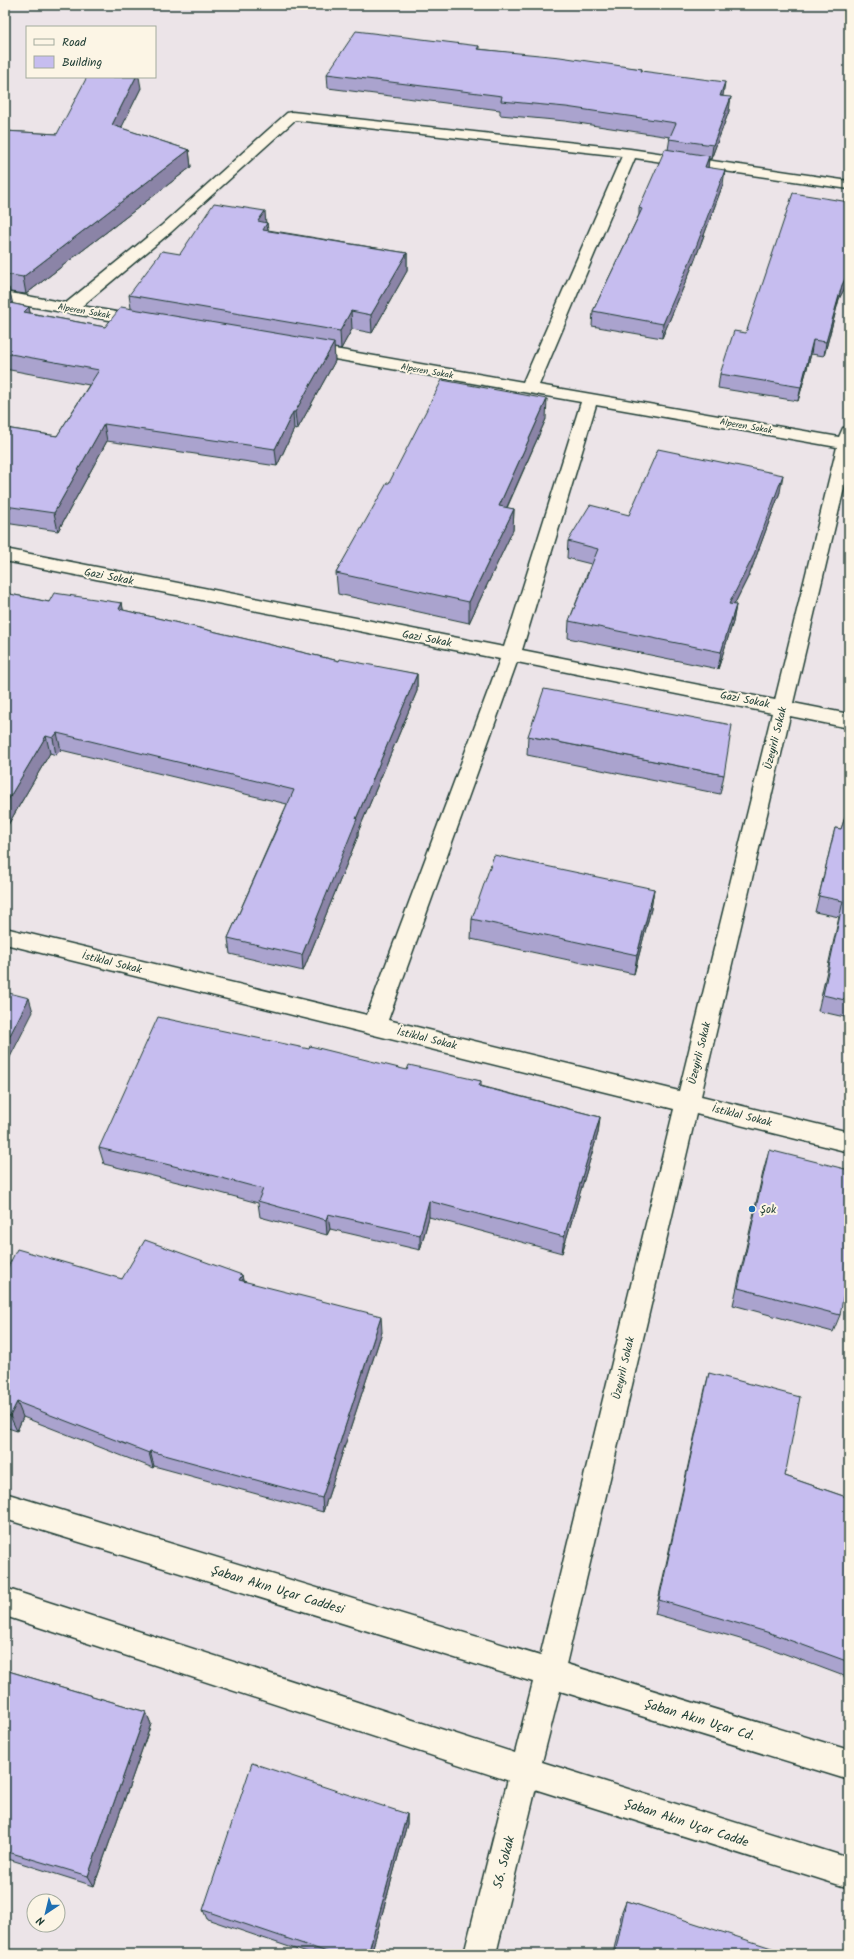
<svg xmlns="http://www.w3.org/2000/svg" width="854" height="1959" viewBox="0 0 854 1959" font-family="Kalam,sans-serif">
	<rect width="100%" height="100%" fill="#ece4e8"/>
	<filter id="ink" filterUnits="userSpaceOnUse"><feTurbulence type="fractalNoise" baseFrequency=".025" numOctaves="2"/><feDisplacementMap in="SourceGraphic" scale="8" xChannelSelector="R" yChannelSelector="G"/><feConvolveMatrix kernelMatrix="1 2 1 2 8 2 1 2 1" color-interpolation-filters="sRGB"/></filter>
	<g filter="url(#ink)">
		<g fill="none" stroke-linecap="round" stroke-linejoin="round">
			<g stroke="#1f3d34" stroke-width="3">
				<g id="minor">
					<path d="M292,112L630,149L849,181V189L635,158L539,385L839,437L843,428L849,427V467L793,703L849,714V728L790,716L701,1096L849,1132V1152L696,1114L564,1673L560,1683L550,1687L540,1683L536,1673L674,1109L5,944V928L367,1015L500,659L5,561V549L504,647L581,402L306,354L300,352L298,349L300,346L306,344L523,382L622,156L295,120L171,232L82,306L150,318L152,321L150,324L144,326L5,302V292L66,303L161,226L287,113ZM596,405L837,447L775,700L522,650ZM517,662L772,713L679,1091L388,1020Z"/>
					<path d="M525,1756L535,1761L540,1771L496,1954H464L510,1771L515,1761Z"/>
				</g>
			</g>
			<g stroke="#1f3d34" stroke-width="3">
				<path id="major" d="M5,1493L849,1750V1780L560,1691L542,1762L849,1858V1888L525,1786L5,1616V1588L515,1753L533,1682L5,1519Z"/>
			</g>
			<use href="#minor" fill="#fcf5e5" fill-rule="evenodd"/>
			<use href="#major" fill="#fcf5e5" fill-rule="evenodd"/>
		</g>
		<g fill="#aaa3ce" stroke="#1f3d34">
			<path d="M479,46V49L642,69V71L723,96L729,111L711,159H709L708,167L723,184L694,262L662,338L592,326L593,311L639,215V208L668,150L670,137L565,121L500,115V110L328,88L327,74Z"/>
			<path d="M141,88L121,128L189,150L191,167L26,294L10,292L12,304L29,307L30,313L105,327L131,308L129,295L180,254L266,222L267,223L268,230L407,253V271L372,333L352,329L341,349L334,348L335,361L297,430L294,429L277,466L107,441L58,531L5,523V428L57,436L89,385L5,369V131L57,134Z"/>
			<path d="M849,202V280L839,299L824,356L811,354L798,401L718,388L720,374L746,333Z"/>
			<path d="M546,419L507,508L514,509L513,530L469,623L338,594L336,573L389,483Z"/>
			<path d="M780,492L750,573L734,605H736L733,622L718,669L568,638L569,621L591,564L567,558L568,541L629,515Z"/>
			<path d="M5,593L49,602L122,603L123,610L339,661L417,674V691L358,832V836L303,971L230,954L228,938L287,804L61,750L56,755L50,753L5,830Z"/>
			<path d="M528,736L724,775L720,794L527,755Z"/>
			<path d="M849,806V1018L818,1011L839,917L815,912L835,828L841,829Z"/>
			<path d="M654,889L651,909L634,974L471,939L472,919Z"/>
			<path d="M407,1070L481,1081V1086L600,1117L598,1133L562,1253L429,1217L420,1250L330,1229L327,1235L260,1217L258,1203L210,1190L104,1164L99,1148Z"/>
			<path d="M769,1150L840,1315L833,1332L733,1305L764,1168Z"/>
			<path d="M5,1273L122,1279L242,1275L243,1281L382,1332L323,1512L154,1466L153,1468L23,1417L17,1431L5,1427Z"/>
			<path d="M709,1373L785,1476L849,1498V1678L764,1646L655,1614L705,1389Z"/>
			<path d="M5,1670L146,1712L151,1724L94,1886L5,1858Z"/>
			<path d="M407,1814V1824L371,1954H310L207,1919L203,1910Z"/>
			<path d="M626,1901L783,1954H613L622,1911Z"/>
		</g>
		<g fill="#8b84a7" stroke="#1f3d34">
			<path d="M136,77H139L141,88L115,141L112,125Z"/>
			<path d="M725,82L723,96H720Z"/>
			<path d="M731,97L729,111L711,159L713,145Z"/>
			<path d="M189,150L191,167L26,294L23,277Z"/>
			<path d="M709,156L708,170L705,167Z"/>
			<path d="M725,170L723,184L694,262L662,338L663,324Z"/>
			<path d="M265,211L266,225L267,223L269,240L258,221Z"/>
			<path d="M407,253V271L372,333L371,315Z"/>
			<path d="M849,271V280L839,299L824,356L826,342L842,285Z"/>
			<path d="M9,288L13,305L5,311V291Z"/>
			<path d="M29,307L32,324L24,312Z"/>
			<path d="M351,311L352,329L341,349L340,331Z"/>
			<path d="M813,340L811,354L798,401L801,387Z"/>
			<path d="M334,343L335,361L297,430L295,412Z"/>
			<path d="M547,399L546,419L498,527L499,506Z"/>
			<path d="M293,412L294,429L277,466L275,449Z"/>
			<path d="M104,424L107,441L58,531L54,513Z"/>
			<path d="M783,475L780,492L750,573L726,621L729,604Z"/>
			<path d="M514,509L513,530L469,623V602Z"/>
			<path d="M122,603L125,620L119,609Z"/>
			<path d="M736,605L733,622L718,669L721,652Z"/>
			<path d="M417,674V691L358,832V836L303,971L302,955L356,819Z"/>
			<path d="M57,733L61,750L56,755L53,738Z"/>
			<path d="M46,736L50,753L5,830V805Z"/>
			<path d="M654,889L651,909L634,974L637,955Z"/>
			<path d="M29,998L33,1012L5,1067V1045Z"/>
			<path d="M600,1117L598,1133L562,1253L564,1237Z"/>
			<path d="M429,1201V1217L420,1250V1235Z"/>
			<path d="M328,1214L330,1229L327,1235L326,1220Z"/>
			<path d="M242,1275L245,1292L239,1280Z"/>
			<path d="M381,1316L382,1332L323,1512L322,1498Z"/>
			<path d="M17,1402L23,1417L17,1431L10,1416Z"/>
			<path d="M150,1451L154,1466L153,1468L149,1453Z"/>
			<path d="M146,1712L151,1724L94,1886L88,1876Z"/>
			<path d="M407,1814V1824L371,1954H368Z"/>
		</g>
		<g fill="#c6bdef" stroke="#1f3d34">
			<path d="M356,31L479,46L477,49L560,57L642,69L641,71L725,82L720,96L731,97L713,145L669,139L676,123L566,107L501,101L502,96L327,74Z"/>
			<path d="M87,77H136L112,125L189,150L23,277L5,274V131L57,134Z"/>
			<path d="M665,149L709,156L705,167L725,170L696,247L663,324L593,311L642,209L639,208Z"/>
			<path d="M793,193L849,202V271L842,285L826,342L813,340L801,387L720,374L734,331L746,333Z"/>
			<path d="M214,203L265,211L258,221L267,223L263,230L407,253L371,315L351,311L340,331L129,295L162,251L180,254Z"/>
			<path d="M5,287L9,288L5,291Z"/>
			<path d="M5,302L29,307L24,312L105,327L121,307L334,343L295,412H293L275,449L104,424L54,513L5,506V428L57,436L99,370L5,353Z"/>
			<path d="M442,380L547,399L499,506L514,509L469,602L336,573L387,483H389Z"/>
			<path d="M658,449L783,475L753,557L729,604L736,605L721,652L569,621L598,549L568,541L590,505L629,515Z"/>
			<path d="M5,593L49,602L54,593L122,603L119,609L339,661L340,659L417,674L356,819H357L302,955L228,938L294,790L57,733L53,738L46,736L5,805Z"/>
			<path d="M544,689L732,725L724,775L528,736Z"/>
			<path d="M849,806V1001L823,995L843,901L819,896L835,828L841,829Z"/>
			<path d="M494,855L654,889L637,955L472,919Z"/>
			<path d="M5,992L29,998L5,1045Z"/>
			<path d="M158,1017L309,1049L310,1046L407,1070L409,1065L481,1081L479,1086L600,1117L564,1237L429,1201L420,1235L328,1214L326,1220L258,1201L263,1189L207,1174L99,1148Z"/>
			<path d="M769,1150L849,1170V1264L840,1315L738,1288Z"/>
			<path d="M145,1240L242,1275L239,1280L381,1316L322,1498L150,1451L149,1453L17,1402L10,1416L5,1414V1273L17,1249L122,1279Z"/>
			<path d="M709,1373L800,1397L785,1476L849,1498V1662L770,1633L659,1600Z"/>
			<path d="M5,1670L146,1712L88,1876L5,1851Z"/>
			<path d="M252,1763L407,1814L368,1954H333L203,1910Z"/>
			<path d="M626,1901L784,1952L783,1954H615Z"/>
		</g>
	</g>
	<circle fill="#1f6fb2" stroke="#fcf5e5" stroke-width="1.5" cx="752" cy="1209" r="4"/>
	<g text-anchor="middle" stroke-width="4" stroke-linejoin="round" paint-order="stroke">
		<g font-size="9" fill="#1f3d34" stroke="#fcf5e5">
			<text transform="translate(84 311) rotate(10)" y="3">Alperen Sokak</text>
			<text transform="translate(427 371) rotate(10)" y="3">Alperen Sokak</text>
			<text transform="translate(746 426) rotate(10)" y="3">Alperen Sokak</text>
		</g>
		<g font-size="11" fill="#1f3d34" stroke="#fcf5e5">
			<text transform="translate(109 576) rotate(11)" y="4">Gazi Sokak</text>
			<text transform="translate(427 638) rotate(11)" y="4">Gazi Sokak</text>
			<text transform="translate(745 699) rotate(11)" y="4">Gazi Sokak</text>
			<text transform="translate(775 738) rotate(-76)" y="4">Üzeyirli Sokak</text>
			<text transform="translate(112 962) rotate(14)" y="4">İstiklal Sokak</text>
			<text transform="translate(427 1038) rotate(14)" y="4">İstiklal Sokak</text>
			<text transform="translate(699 1053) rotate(-76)" y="4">Üzeyirli Sokak</text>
			<text transform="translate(742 1115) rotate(14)" y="4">İstiklal Sokak</text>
			<text transform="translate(623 1368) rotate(-77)" y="4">Üzeyirli Sokak</text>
		</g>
		<g font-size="11" fill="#1f3d34" stroke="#fcf5e5" text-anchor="start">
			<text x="760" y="1213">Şok</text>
		</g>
		<g font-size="13" fill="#1f3d34" stroke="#fcf5e5">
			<text transform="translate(278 1589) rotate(17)" y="5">Şaban Akın Uçar Caddesi</text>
			<text transform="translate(700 1719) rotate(17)" y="5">Şaban Akın Uçar Cd.</text>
			<text transform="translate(687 1822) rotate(18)" y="5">Şaban Akın Uçar Cadde</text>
			<text transform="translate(503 1862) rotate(-76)" y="5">56. Sokak</text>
		</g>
	</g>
	<rect width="854" height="1959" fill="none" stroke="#fcf5e5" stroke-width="20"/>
	<rect x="10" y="10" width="834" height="1939" fill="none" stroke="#1f3d34" stroke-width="1.5" filter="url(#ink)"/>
	<rect x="26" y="26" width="130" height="52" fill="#fcf5e5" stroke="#a4ab9e"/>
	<rect x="34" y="39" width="20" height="6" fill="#fcf5e5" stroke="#a4ab9e"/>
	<text x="62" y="46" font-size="12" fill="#1f3d34">Road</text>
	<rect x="34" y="56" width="20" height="12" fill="#c6bdef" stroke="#a4ab9e"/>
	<text x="62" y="66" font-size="12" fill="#1f3d34">Building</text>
	<g transform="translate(46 1913) rotate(215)"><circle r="19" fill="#fcf5e5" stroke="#a4ab9e"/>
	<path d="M0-3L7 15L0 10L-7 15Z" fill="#1f6fb2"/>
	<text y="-6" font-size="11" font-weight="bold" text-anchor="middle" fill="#1f3d34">N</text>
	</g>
</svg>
